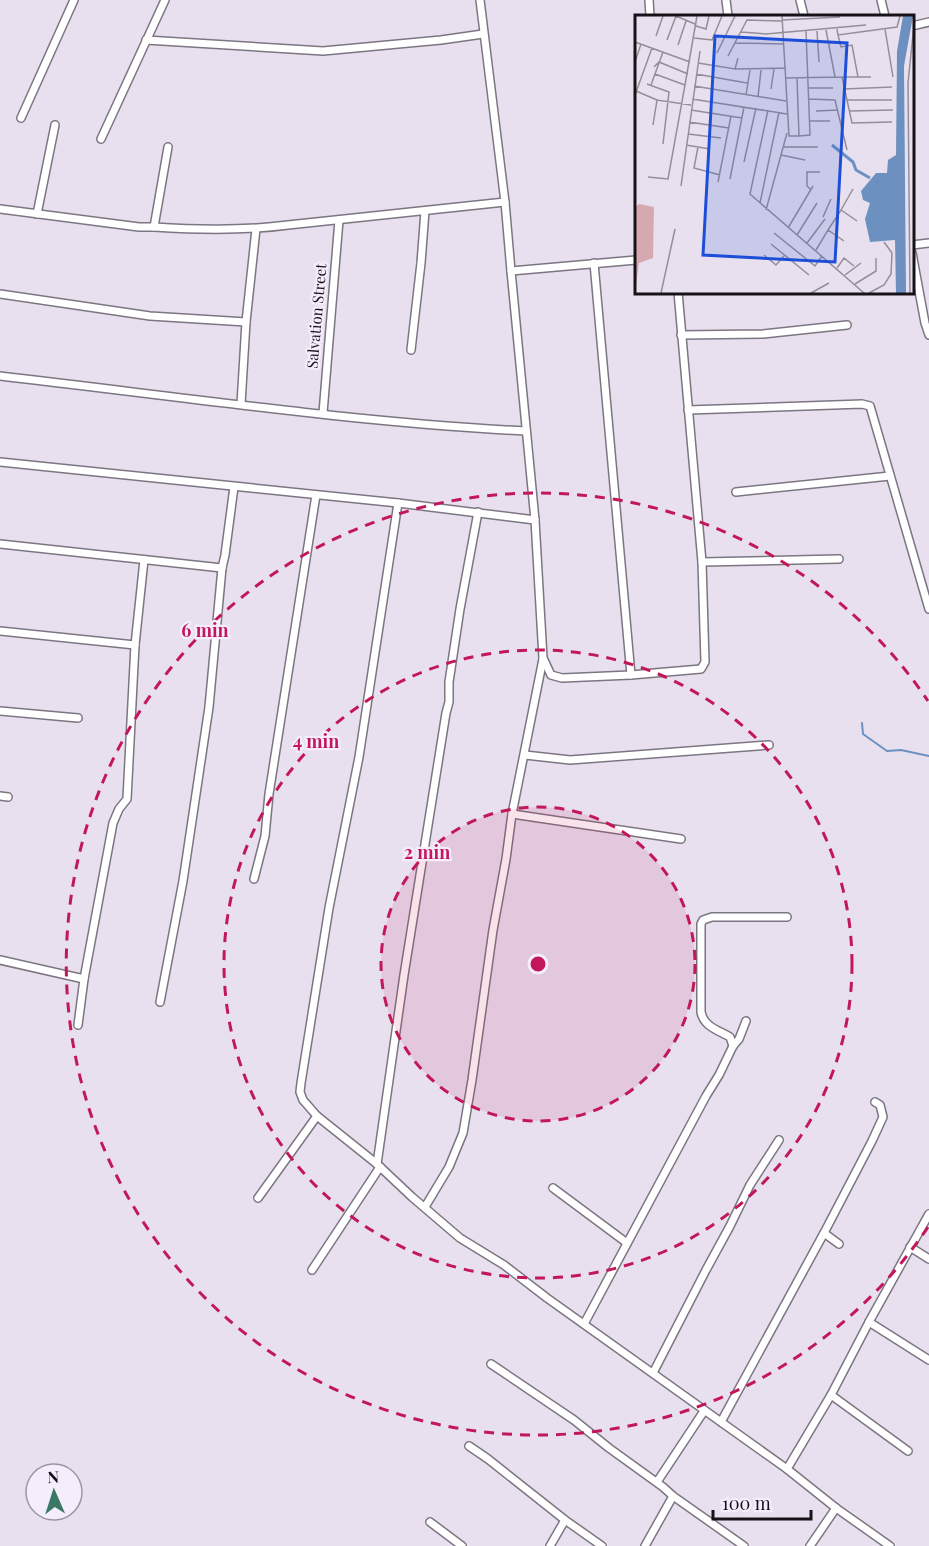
<svg xmlns="http://www.w3.org/2000/svg" width="929" height="1546" viewBox="0 0 929 1546" font-family="'Playfair Display',serif">
	<rect width="100%" height="100%" fill="#e8e0ee"/>
	<g fill="none" stroke-linecap="round" stroke-linejoin="round">
		<path stroke="#6c91c1" stroke-width="2" d="M862,723L863,734L887,751L901,750L929,756"/>
		<g stroke="#7c7582" stroke-width="10">
			<g id="minor">
				<path d="M480,0L505,202L511,271L535,520L543,658L551,675L562,678L631,675L594,263"/>
				<path d="M649,0L650,16"/>
				<path d="M726,0L728,16"/>
				<path d="M800,0L804,16"/>
				<path d="M881,0L885,16"/>
				<path d="M912,26L929,22"/>
				<path d="M146,40L323,51L441,40L483,34"/>
				<path d="M21,118L74,0"/>
				<path d="M101,139L165,0"/>
				<path d="M0,209L139,227H154L168,147"/>
				<path d="M37,214L55,125"/>
				<path d="M154,227C200,230 243,231 288,225L505,202"/>
				<path d="M912,245L929,243"/>
				<path d="M912,253L925,323L929,335"/>
				<path d="M511,271L636,260"/>
				<path d="M0,294L150,316L246,322"/>
				<path d="M681,335L763,334L847,325"/>
				<path d="M411,350L421,263L425,211"/>
				<path d="M0,376C175,396 350,422 526,431"/>
				<path d="M241,404L246,322L256,229"/>
				<path d="M688,410L862,404L870,406L929,609"/>
				<path d="M323,413L339,220"/>
				<path d="M0,462L398,503L535,520"/>
				<path d="M736,492L890,476"/>
				<path d="M398,503L359,757L329,908L301,1083L300,1092L303,1100L317,1116L377,1164L412,1197L460,1238L504,1265L547,1298L787,1469L836,1508L890,1546"/>
				<path d="M0,544L222,568"/>
				<path d="M702,562L839,559"/>
				<path d="M0,631L135,645"/>
				<path d="M631,675L701,669L705,662L702,562L678,292"/>
				<path d="M0,711L78,718"/>
				<path d="M525,755L570,760L769,745"/>
				<path d="M0,796L8,797"/>
				<path d="M512,814L681,839"/>
				<path d="M254,879L265,836L269,794L316,495"/>
				<path d="M0,960L84,979"/>
				<path d="M160,1002L183,881L209,707L222,568L225,555L234,487"/>
				<path d="M78,1025L84,979L113,823L119,809L127,799L135,645L144,560"/>
				<path d="M733,1046L730,1037C718,1030 704,1027 701,1012V924L703,920L712,917H787"/>
				<path d="M377,1164L404,975L446,713L449,702V682L460,609L478,512"/>
				<path d="M553,1188L627,1243"/>
				<path d="M258,1198L317,1116"/>
				<path d="M425,1207L449,1167L463,1133L472,1080L493,930L506,859L512,814L543,659"/>
				<path d="M824,1233L872,1141L883,1117L880,1105L875,1102"/>
				<path d="M910,1247L929,1259"/>
				<path d="M312,1270L380,1167"/>
				<path d="M869,1322L929,1214"/>
				<path d="M584,1324L706,1096L719,1075L733,1046L739,1039L746,1021"/>
				<path d="M491,1364L574,1420L609,1448L663,1487L673,1496L744,1546"/>
				<path d="M653,1373L706,1270L730,1226L750,1185L779,1140"/>
				<path d="M831,1395L908,1451"/>
				<path d="M721,1422L824,1233L839,1244"/>
				<path d="M469,1446L488,1459L565,1520L602,1546"/>
				<path d="M787,1469L831,1395L869,1322L929,1360"/>
				<path d="M657,1482L704,1411"/>
				<path d="M430,1522L462,1546"/>
				<path d="M550,1546L565,1520"/>
				<path d="M645,1546L673,1496"/>
				<path d="M810,1546L836,1508"/>
			</g>
		</g>
		<use href="#minor" stroke="#fff" stroke-width="7"/>
	</g>
	<circle cx="538" cy="964" r="157" fill="#c2185b" fill-opacity=".12"/>
	<g fill="none" stroke="#c2185b" stroke-width="3" stroke-dasharray="10 8">
		<circle cx="538" cy="964" r="157"/>
		<circle cx="538" cy="964" r="314"/>
		<path d="M928 1227A471 471 0 1 1 928 701"/>
	</g>
	<g text-anchor="middle" stroke-width="4.5" stroke-linejoin="round" paint-order="stroke">
		<g font-size="15" fill="#161318" stroke="#f6edfc">
			<text transform="translate(317 316) rotate(-85)" y="5">Salvation Street</text>
		</g>
	</g>
	<g transform="translate(635 15)">
		<rect width="279" height="279" fill="#e8e0ee"/>
		<path d="M4,189L19,192L18,243L4,248L0,278V192Z" fill="#d6a8af"/>
		<path d="M268,1H278L269,51L271,278H261L260,225L235,227L230,204L235,188L228,185L226,176L241,158H252L253,145L261,140L262,36Z" fill="#6c91c1"/>
		<path fill="none" stroke="#6c91c1" stroke-width="3" d="M197,130L218,147L221,155L235,163"/>
		<path fill="none" stroke="#948e98" stroke-width="1.5" d="M41,1L60,9M147,1L154,121H164L162,63M147,5L205,2M61,11L71,14L74,1M202,14L203,20L262,12L265,1M250,14L258,62M191,15L200,62M182,16L184,47M106,17L131,19L231,10M203,20L206,32L217,30L223,62M21,21L28,1M59,23L77,25L87,1M32,25L41,1M0,27L55,47M100,28L148,29M43,30L51,6M82,38L100,1M93,41L112,5L147,6M0,47L6,29M63,48L100,54L103,43M19,52L24,47L53,59M100,54L150,53M61,59L112,68M207,62H236M150,63L207,62L217,108L257,107M12,69L34,77L28,129M16,70L28,37M50,70L62,1M59,71L151,86M174,73H198M136,74L139,54M209,74L257,72M1,76L22,85M0,80L17,33M111,80L115,55M123,82L126,55M57,84L152,99M174,84L200,85L212,135M211,85H257M56,95L107,103M133,95L115,179L229,278M181,96L203,95M214,96L258,95M175,106H195M54,107L94,113M18,110L22,85L56,90M53,119L86,123M164,121L175,120L171,16M51,130L75,134M63,132L59,153L85,160M149,132H183M146,140L170,145M109,147L121,93M13,162L33,164L50,70L20,59M95,164L109,92M83,167L96,101M46,171L65,36M176,175L172,171V157H185M125,188L144,97M131,195L152,118M206,195L218,174M188,202L196,184M153,213L178,171M193,215L206,195L222,206M139,218L180,251L187,241M162,220L182,188M172,228L190,204M136,229L174,260M181,235L193,215L209,226M129,240L141,250L149,241M202,253L209,243L219,251M210,260L226,248M220,269L241,256V243M26,278L40,214M176,278L194,268M234,278L249,270L256,259L257,238L249,227M275,278L273,68L279,10"/>
		<path fill="#1d4ed8" fill-opacity="0.15" stroke="#1d4ed8" stroke-width="3" d="M80,21L212,28L200,247L68,240Z"/>
		<rect width="279" height="279" fill="none" stroke="#161318" stroke-width="3"/>
	</g>
	<circle cx="538" cy="964" r="9" fill="#c2185b" stroke="#f6edfc" stroke-width="3"/>
	<g font-size="18" text-anchor="middle" font-weight="bold" fill="#c2185b" stroke="#f6edfc" stroke-width="4.5" stroke-linejoin="round" paint-order="stroke">
		<text x="205" y="637">6 min</text>
		<text x="316" y="748">4 min</text>
		<text x="427" y="859">2 min</text>
	</g>
	<g transform="translate(54 1492) rotate(357)"><circle r="28" fill="#f6edfc" stroke="#9c96a1" stroke-width="1.5"/>
	<path d="M0-4.5L10 22L0 15L-10 22Z" fill="#397865"/>
	<text y="-9" font-size="16" font-weight="bold" text-anchor="middle" fill="#161318">N</text>
	</g>
	<path d="M713 1510v9h98v-9" fill="none" stroke="#161318" stroke-width="3"/>
	<text x="722" y="1510" font-size="18" fill="#161318" stroke="#f6edfc" stroke-width="4.5" paint-order="stroke">100 m</text>
</svg>
